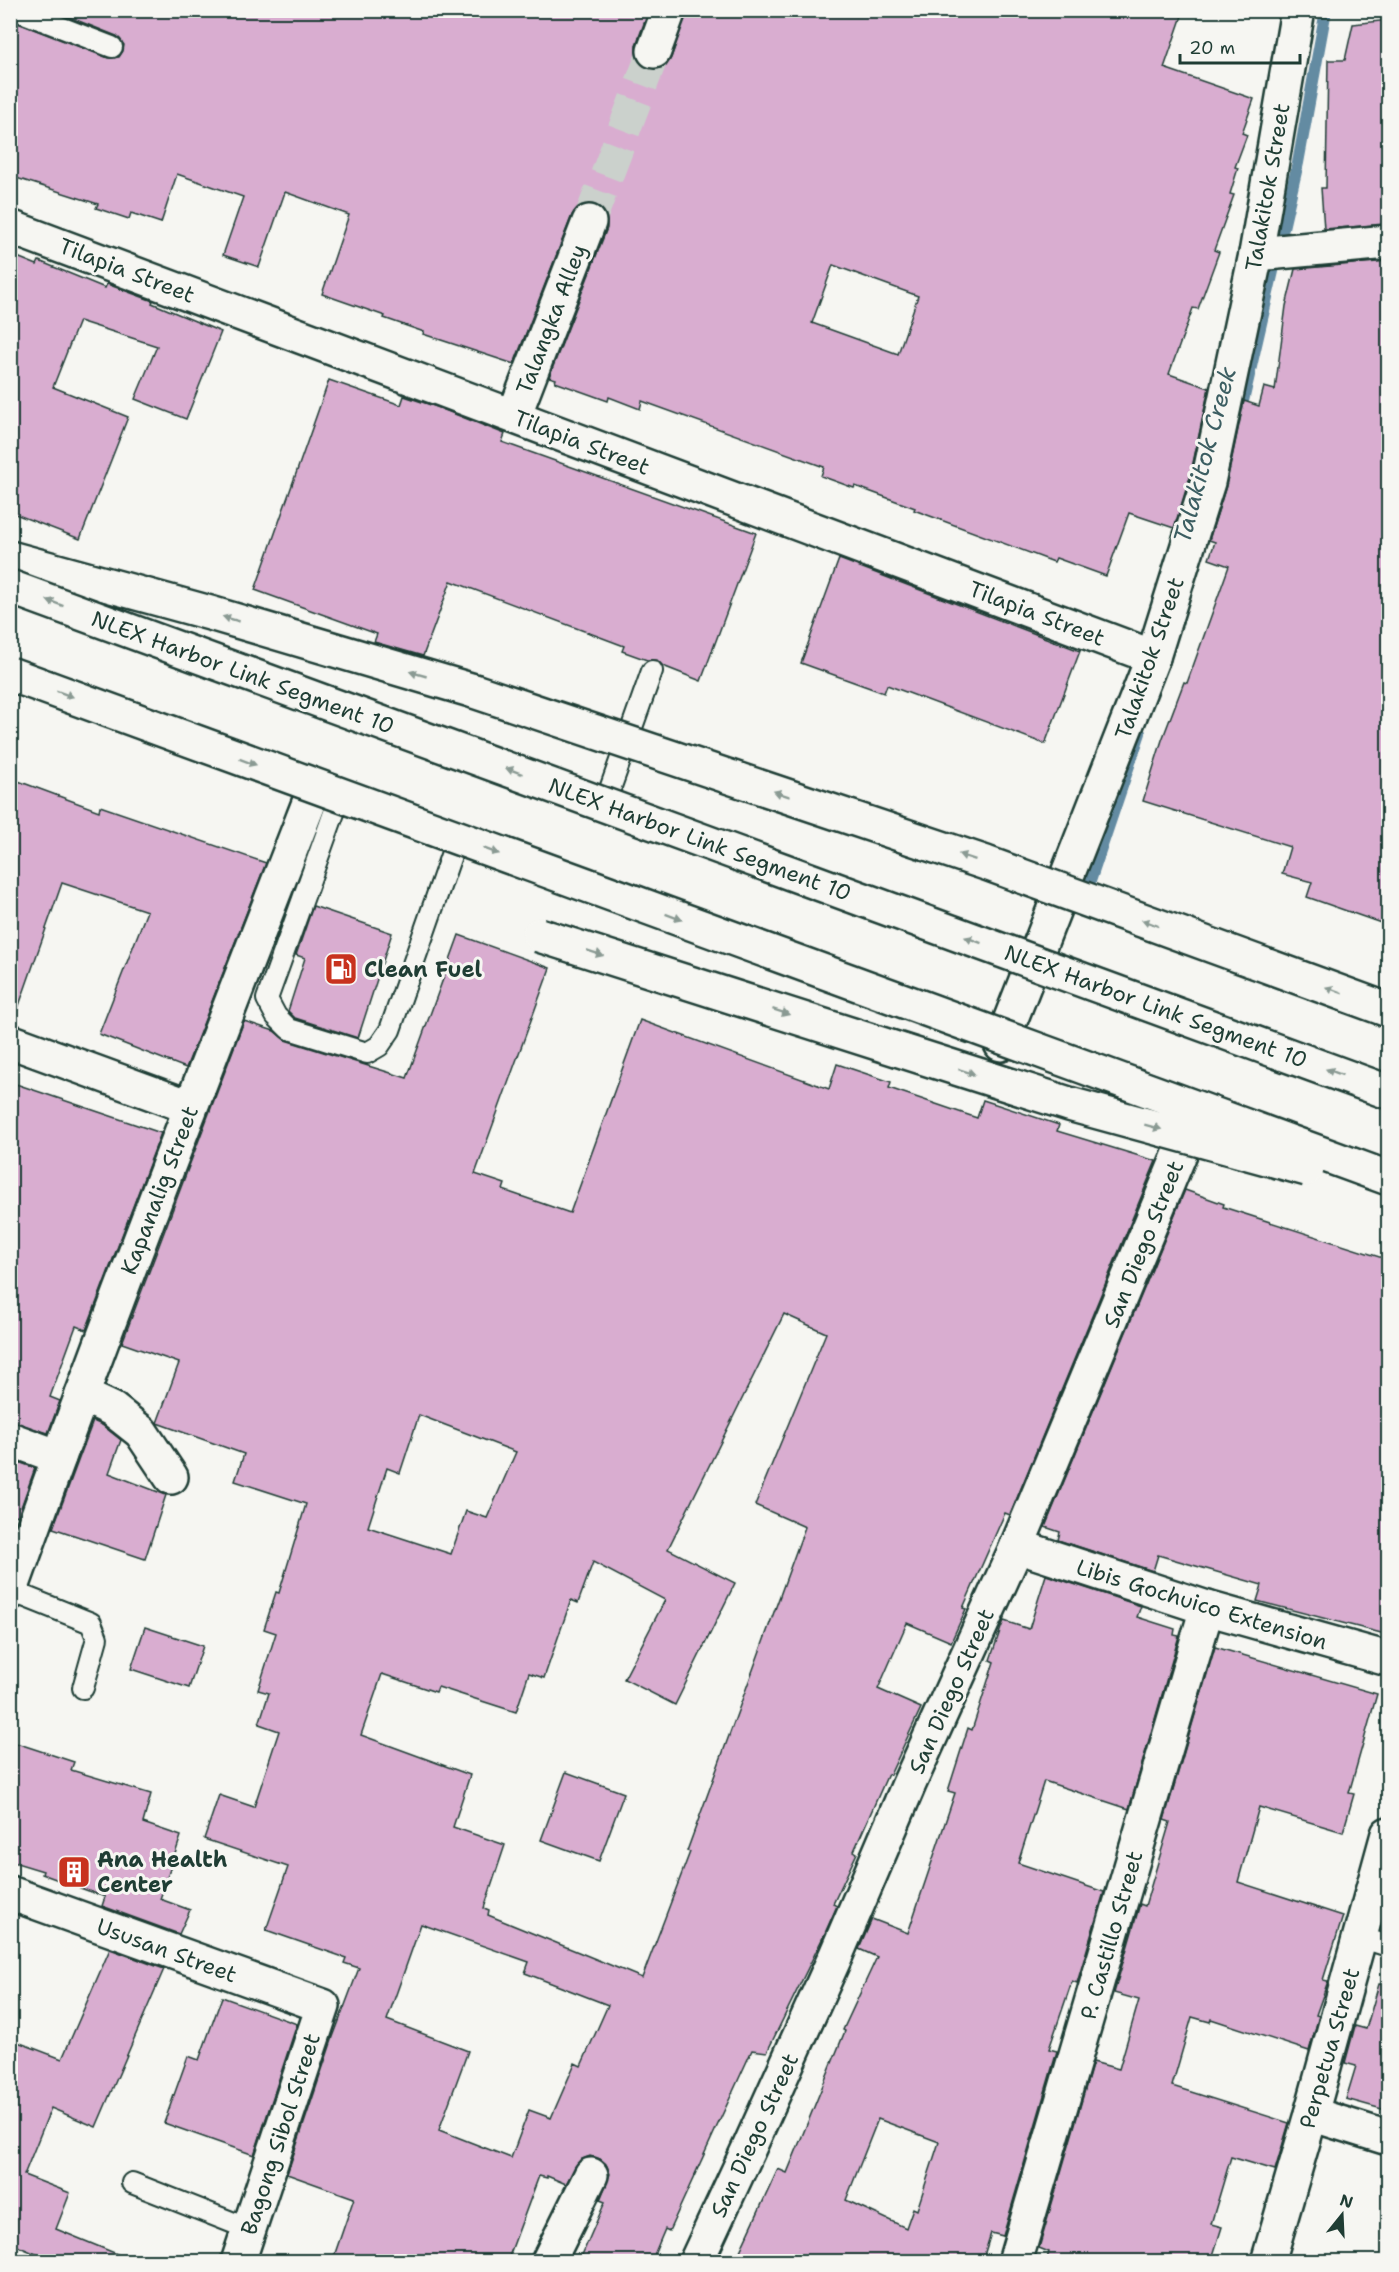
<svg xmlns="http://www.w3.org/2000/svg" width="1399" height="2272" viewBox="0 0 1399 2272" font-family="'Shantell Sans',sans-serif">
	<rect width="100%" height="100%" fill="#f6f6f2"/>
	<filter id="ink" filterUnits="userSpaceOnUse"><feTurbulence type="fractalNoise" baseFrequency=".0167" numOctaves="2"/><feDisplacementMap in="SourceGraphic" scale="12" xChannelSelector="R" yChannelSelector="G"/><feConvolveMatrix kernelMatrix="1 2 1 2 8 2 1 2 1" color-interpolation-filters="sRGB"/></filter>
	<g filter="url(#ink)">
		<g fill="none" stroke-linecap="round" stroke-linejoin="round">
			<g stroke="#648ba2" stroke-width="12">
				<path d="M1232,449L1298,163L1326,10"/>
				<path d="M1084,899L1140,733"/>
			</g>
		</g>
		<g fill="#d9add0" stroke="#1f3d34" stroke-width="1.5" fill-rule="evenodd">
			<path d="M51,10H649L636,45V54L640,63L647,68L657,69L666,66L671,58L687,10H1184L1164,68L1254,99L1242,133L1247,135L1235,167L1238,168L1230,194L1234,195L1214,250L1219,252L1198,309L1193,308L1169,374L1209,388L1190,477L1174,528L1129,513L1106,576L1056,558L1054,562L914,510L915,508L855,486L854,488L821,476L824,467L642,401L640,409L609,397L608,401L555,382L556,379L549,377L607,228V219L604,211L595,204L587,203L578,207L572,215L514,364L423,334L424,332L384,318L385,316L322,294L349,215L285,192L259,267L223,255L243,197L177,174L161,223L131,213L129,219L96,208L98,204L10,176V20L108,58L119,57L123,51L124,45L117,36ZM833,265L918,296L898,354L812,323Z"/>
			<path d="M1389,20V56L1384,55L1383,132H1389V224L1324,229L1321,188H1326L1328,60H1345L1353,24Z"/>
			<path d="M10,254L37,265L39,261L105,288L107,284L153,301L152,303L221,332L186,419L135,399L157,346L79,321L53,387L128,417L80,539L10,512Z"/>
			<path d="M1389,261V902L1381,923L1307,897L1312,882L1282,874L1290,847L1143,801L1162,740L1184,682L1187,683L1229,566L1209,559L1215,542L1209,540L1226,486L1244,401L1259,406L1264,387L1275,390L1286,306L1295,269Z"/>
			<path d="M329,380L401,405L404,396L437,407L505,434L502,442L756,533L701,681L663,666L657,660H647L622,651L624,646L451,581L423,656L374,642L377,634L255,590Z"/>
			<path d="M839,559L1080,651L1045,744L887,685L884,693L801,663Z"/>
			<path d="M10,778L99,811L100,806L266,863L186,1068L99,1034L147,911L62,883L15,1017L10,1016Z"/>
			<path d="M313,906L392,933L358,1038L295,1018L288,1011L305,958L296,955Z"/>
			<path d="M459,935L550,968L475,1174L505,1184L503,1190L570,1213L640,1020L829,1089L837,1064L891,1082L889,1088L977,1118L983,1100L1059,1125L1057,1131L1156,1161L1010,1515L1005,1513L963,1608L966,1609L951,1642L907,1623L878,1689L921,1708L890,1775L888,1774L854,1851L857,1853L833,1904L837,1906L825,1933L767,2052L752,2050L669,2231L665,2229L651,2262H579L605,2202L600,2200L610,2174L606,2164L600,2159L590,2156L580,2160L566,2184L547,2176V2178L539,2176L507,2262H332L354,2198L287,2174L333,2037L359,1968L344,1963L346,1958L266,1930L288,1867L204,1839L219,1795L254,1807L279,1731L259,1724L269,1693L258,1690L276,1633L264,1629L276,1592L279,1593L306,1504L235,1481L244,1454L157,1423L179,1363L122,1343L244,1021L274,1031L285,1040L407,1078ZM784,1314L826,1333L755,1505L805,1527L687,1851L690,1852L642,1978L488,1915L489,1910L484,1908L505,1845L453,1827L470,1775L361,1735L382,1674L436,1692L438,1687L516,1712L529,1673L544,1678L571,1600L578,1603L593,1562L665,1600L624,1679L675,1705L735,1583L668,1549ZM419,1415L516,1452L487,1518L466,1511L451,1554L368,1527L387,1468L400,1473ZM421,1924L529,1962L525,1973L608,2005L581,2066L575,2063L551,2118L529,2110L511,2158L439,2130L468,2051L387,2020Z"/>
			<path d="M10,1082L161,1133L86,1330L76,1326L50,1397L60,1401L48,1433L10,1421Z"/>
			<path d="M1185,1190L1224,1204L1223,1207L1389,1260V1635L1257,1601L1262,1585L1158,1555L1153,1571L1058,1540L1060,1532L1045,1527Z"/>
			<path d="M93,1421L102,1425L121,1440L109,1473L166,1495L145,1559L53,1528Z"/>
			<path d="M10,1459L35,1468L18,1516L10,1513Z"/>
			<path d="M1046,1575L1141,1606L1137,1617L1175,1629L1174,1635L1179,1636L1129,1809L1044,1781L1018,1863L1104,1892L1077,1983L1072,1981L1049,2049L1057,2051L1003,2236L991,2233L982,2262H735L778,2169L787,2173L845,2031L843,2030L877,1957L859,1949L872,1919L908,1933L955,1793L948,1791L968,1728L972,1730L994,1662L990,1660L1001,1628L1004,1621L1029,1629ZM878,2119L939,2142L917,2210L913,2208L906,2228L846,2200Z"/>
			<path d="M145,1627L203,1646L189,1688L131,1669Z"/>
			<path d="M1215,1647L1377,1694L1349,1793L1354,1794L1343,1832L1259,1807L1238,1882L1343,1916L1323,1980L1328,1981L1316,2015L1319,2016L1309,2051L1211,2019L1210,2022L1192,2017L1172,2086L1289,2123L1275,2170L1231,2157L1211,2224L1222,2227L1211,2262H1046L1049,2252L1039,2248L1093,2062L1119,2069L1139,2000L1114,1993L1140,1904L1145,1906L1170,1822L1164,1820Z"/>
			<path d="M10,1741L74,1762L71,1770L151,1794L143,1823L181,1836L160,1899L190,1910L179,1934L102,1906L105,1897L42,1874L43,1871L10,1861Z"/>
			<path d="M566,1772L624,1793L599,1861L541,1840Z"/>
			<path d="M110,1949L164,1969L96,2127L51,2108L24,2175L70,2193L56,2229L134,2261L55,2262L10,2243V2039L62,2059Z"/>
			<path d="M1379,1984L1389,1985V2111L1346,2099L1356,2066L1345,2063L1355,2026L1366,2029Z"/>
			<path d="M222,1997L297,2024L254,2155L164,2123L188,2056L199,2060Z"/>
		</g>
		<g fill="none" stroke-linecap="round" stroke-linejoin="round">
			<path stroke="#cbd1cc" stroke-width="33" stroke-dasharray="33 16" stroke-linecap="butt" d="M589,222L654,51"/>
			<g stroke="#1f3d34" stroke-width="24">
				<g id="lane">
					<path d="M16,10L112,47"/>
					<path d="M609,792L652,671"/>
					<path d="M339,799L267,999L276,1016L289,1029L367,1053L379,1046L390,1030L456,841"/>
					<path d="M11,1591L91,1623L97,1638L83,1688"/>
					<path d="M1360,1937L1388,1946"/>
					<path d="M132,2183L249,2229"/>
				</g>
			</g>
			<g stroke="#1f3d34" stroke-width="38">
				<g id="street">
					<path d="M654,51L669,10"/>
					<path d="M10,227L1153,657"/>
					<path d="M1256,254L1388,242"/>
					<path d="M514,416L589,222"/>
					<path d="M10,1041L190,1107"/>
					<path d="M1001,1044L1153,657L1208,482L1256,254L1298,10"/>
					<path d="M82,1395L112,1409L141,1432L171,1477"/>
					<path d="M10,1439L59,1457"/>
					<path d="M1017,1546L1207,1608L1388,1659"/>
					<path d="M10,1593C106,1323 210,1057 314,790"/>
					<path d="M10,1893L323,2006L238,2262"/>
					<path d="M1311,2114L1388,2138"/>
					<path d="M548,2262L591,2175"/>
					<path d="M696,2262L749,2148L836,1955L909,1784L1017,1546L1196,1115"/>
					<path d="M1015,2262L1207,1608"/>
					<path d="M1268,2262L1311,2114L1388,1834"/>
				</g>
			</g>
			<g stroke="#1f3d34" stroke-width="38">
				<path id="highway" d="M10,558L210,613L474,691"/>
			</g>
			<use href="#lane" stroke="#f6f6f2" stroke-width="20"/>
			<use href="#street" stroke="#f6f6f2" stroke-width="33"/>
			<use href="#highway" stroke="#f6f6f2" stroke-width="33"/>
			<g stroke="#1f3d34" stroke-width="38" stroke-linecap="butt">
				<g id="highway-bridge">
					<path d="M10,587L1388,1092"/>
					<path d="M10,674L1388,1178"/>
					<path d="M474,691L986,863L1388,1010"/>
					<path d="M539,935L1069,1104L1307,1169"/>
				</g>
			</g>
			<use href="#highway-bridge" stroke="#f6f6f2" stroke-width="33"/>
		</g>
		<defs><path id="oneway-solid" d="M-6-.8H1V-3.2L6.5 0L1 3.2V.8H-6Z" transform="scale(1.5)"/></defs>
		<g fill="#8a9a93">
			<use href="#oneway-solid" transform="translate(55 603) rotate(-160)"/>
			<use href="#oneway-solid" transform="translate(231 619) rotate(-164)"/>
			<use href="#oneway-solid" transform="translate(418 674) rotate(-164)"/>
			<use href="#oneway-solid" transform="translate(65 694) rotate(20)"/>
			<use href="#oneway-solid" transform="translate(248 762) rotate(20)"/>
			<use href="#oneway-solid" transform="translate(514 771) rotate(-160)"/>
			<use href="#oneway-solid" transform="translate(782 794) rotate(-161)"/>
			<use href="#oneway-solid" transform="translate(491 851) rotate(20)"/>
			<use href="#oneway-solid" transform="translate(967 857) rotate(-161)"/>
			<use href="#oneway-solid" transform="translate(674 917) rotate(20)"/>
			<use href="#oneway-solid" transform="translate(1150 923) rotate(-160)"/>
			<use href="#oneway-solid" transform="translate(973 940) rotate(-160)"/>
			<use href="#oneway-solid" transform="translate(595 953) rotate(18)"/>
			<use href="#oneway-solid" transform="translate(1334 990) rotate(-160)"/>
			<use href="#oneway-solid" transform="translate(781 1012) rotate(18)"/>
			<use href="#oneway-solid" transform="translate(967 1072) rotate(18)"/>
			<use href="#oneway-solid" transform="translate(1334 1072) rotate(-160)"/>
			<use href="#oneway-solid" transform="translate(1153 1127) rotate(15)"/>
		</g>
	</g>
	<defs>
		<g id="fuel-square" transform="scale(1.725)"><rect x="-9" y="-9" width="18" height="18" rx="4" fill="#c8321e" stroke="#f6f6f2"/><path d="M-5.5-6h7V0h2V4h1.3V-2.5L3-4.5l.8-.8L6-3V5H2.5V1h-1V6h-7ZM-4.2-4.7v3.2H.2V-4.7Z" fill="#fff"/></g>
		<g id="building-square" transform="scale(1.725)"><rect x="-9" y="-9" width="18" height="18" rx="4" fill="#c8321e" stroke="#f6f6f2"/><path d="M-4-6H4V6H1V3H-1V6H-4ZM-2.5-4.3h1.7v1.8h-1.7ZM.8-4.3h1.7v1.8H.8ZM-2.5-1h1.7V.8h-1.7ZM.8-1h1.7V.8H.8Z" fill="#fff"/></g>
	</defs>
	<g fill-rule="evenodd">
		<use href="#fuel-square" x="341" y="969"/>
		<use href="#building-square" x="74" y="1872"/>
	</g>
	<g text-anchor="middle" stroke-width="6" stroke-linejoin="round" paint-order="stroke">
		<g font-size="22" fill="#1f3d34" stroke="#f6f6f2">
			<text transform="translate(1267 187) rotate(-80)" y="8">Talakitok Street</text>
			<text transform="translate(127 270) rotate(21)" y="8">Tilapia Street</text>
			<text transform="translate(551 319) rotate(-69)" y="8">Talangka Alley</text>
			<text transform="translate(582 442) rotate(21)" y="8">Tilapia Street</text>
			<text transform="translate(1037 613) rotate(21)" y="8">Tilapia Street</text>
			<text transform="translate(1149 658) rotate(-71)" y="8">Talakitok Street</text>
			<text transform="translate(243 672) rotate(20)" y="8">NLEX Harbor Link Segment 10</text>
			<text transform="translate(700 839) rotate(20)" y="8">NLEX Harbor Link Segment 10</text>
			<text transform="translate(1156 1006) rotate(20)" y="8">NLEX Harbor Link Segment 10</text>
			<text transform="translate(159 1190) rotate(-69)" y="8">Kapanalig Street</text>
			<text transform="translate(1143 1244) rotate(-68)" y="8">San Diego Street</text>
			<text transform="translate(1202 1604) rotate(17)" y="8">Libis Gochuico Extension</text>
			<text transform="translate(951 1691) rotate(-66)" y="8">San Diego Street</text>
			<text transform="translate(1111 1935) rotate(-74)" y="8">P. Castillo Street</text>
			<text transform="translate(167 1950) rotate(20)" y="8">Ususan Street</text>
			<text transform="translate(1329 2048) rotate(-74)" y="8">Perpetua Street</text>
			<text transform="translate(280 2134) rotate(-72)" y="8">Bagong Sibol Street</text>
			<text transform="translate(754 2135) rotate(-65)" y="8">San Diego Street</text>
		</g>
		<g font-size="22" font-weight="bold" fill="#1f3d34" stroke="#f6f6f2" text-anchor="start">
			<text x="364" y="977">Clean Fuel</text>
			<text x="97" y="1867">Ana Health<tspan x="97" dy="25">Center</tspan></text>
		</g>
		<g font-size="24" font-style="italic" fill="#3c5e62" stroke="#f6f6f2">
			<text transform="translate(1205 455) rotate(-75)" y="8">Talakitok Creek</text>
		</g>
	</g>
	<rect width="1399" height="2272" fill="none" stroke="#f6f6f2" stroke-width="36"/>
	<rect x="18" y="18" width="1363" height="2236" fill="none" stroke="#1f3d34" stroke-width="2" filter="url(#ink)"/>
	<g transform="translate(1342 2215) rotate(18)" stroke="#f6f6f2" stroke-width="4.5" paint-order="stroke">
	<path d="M0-4.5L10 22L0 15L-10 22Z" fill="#1f3d34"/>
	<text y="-9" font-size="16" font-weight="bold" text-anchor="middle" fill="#1f3d34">N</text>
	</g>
	<path d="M1180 54v9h120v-9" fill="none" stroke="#1f3d34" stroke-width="3"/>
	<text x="1189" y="54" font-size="18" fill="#1f3d34" stroke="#f6f6f2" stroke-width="4.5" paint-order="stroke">20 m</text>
</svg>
